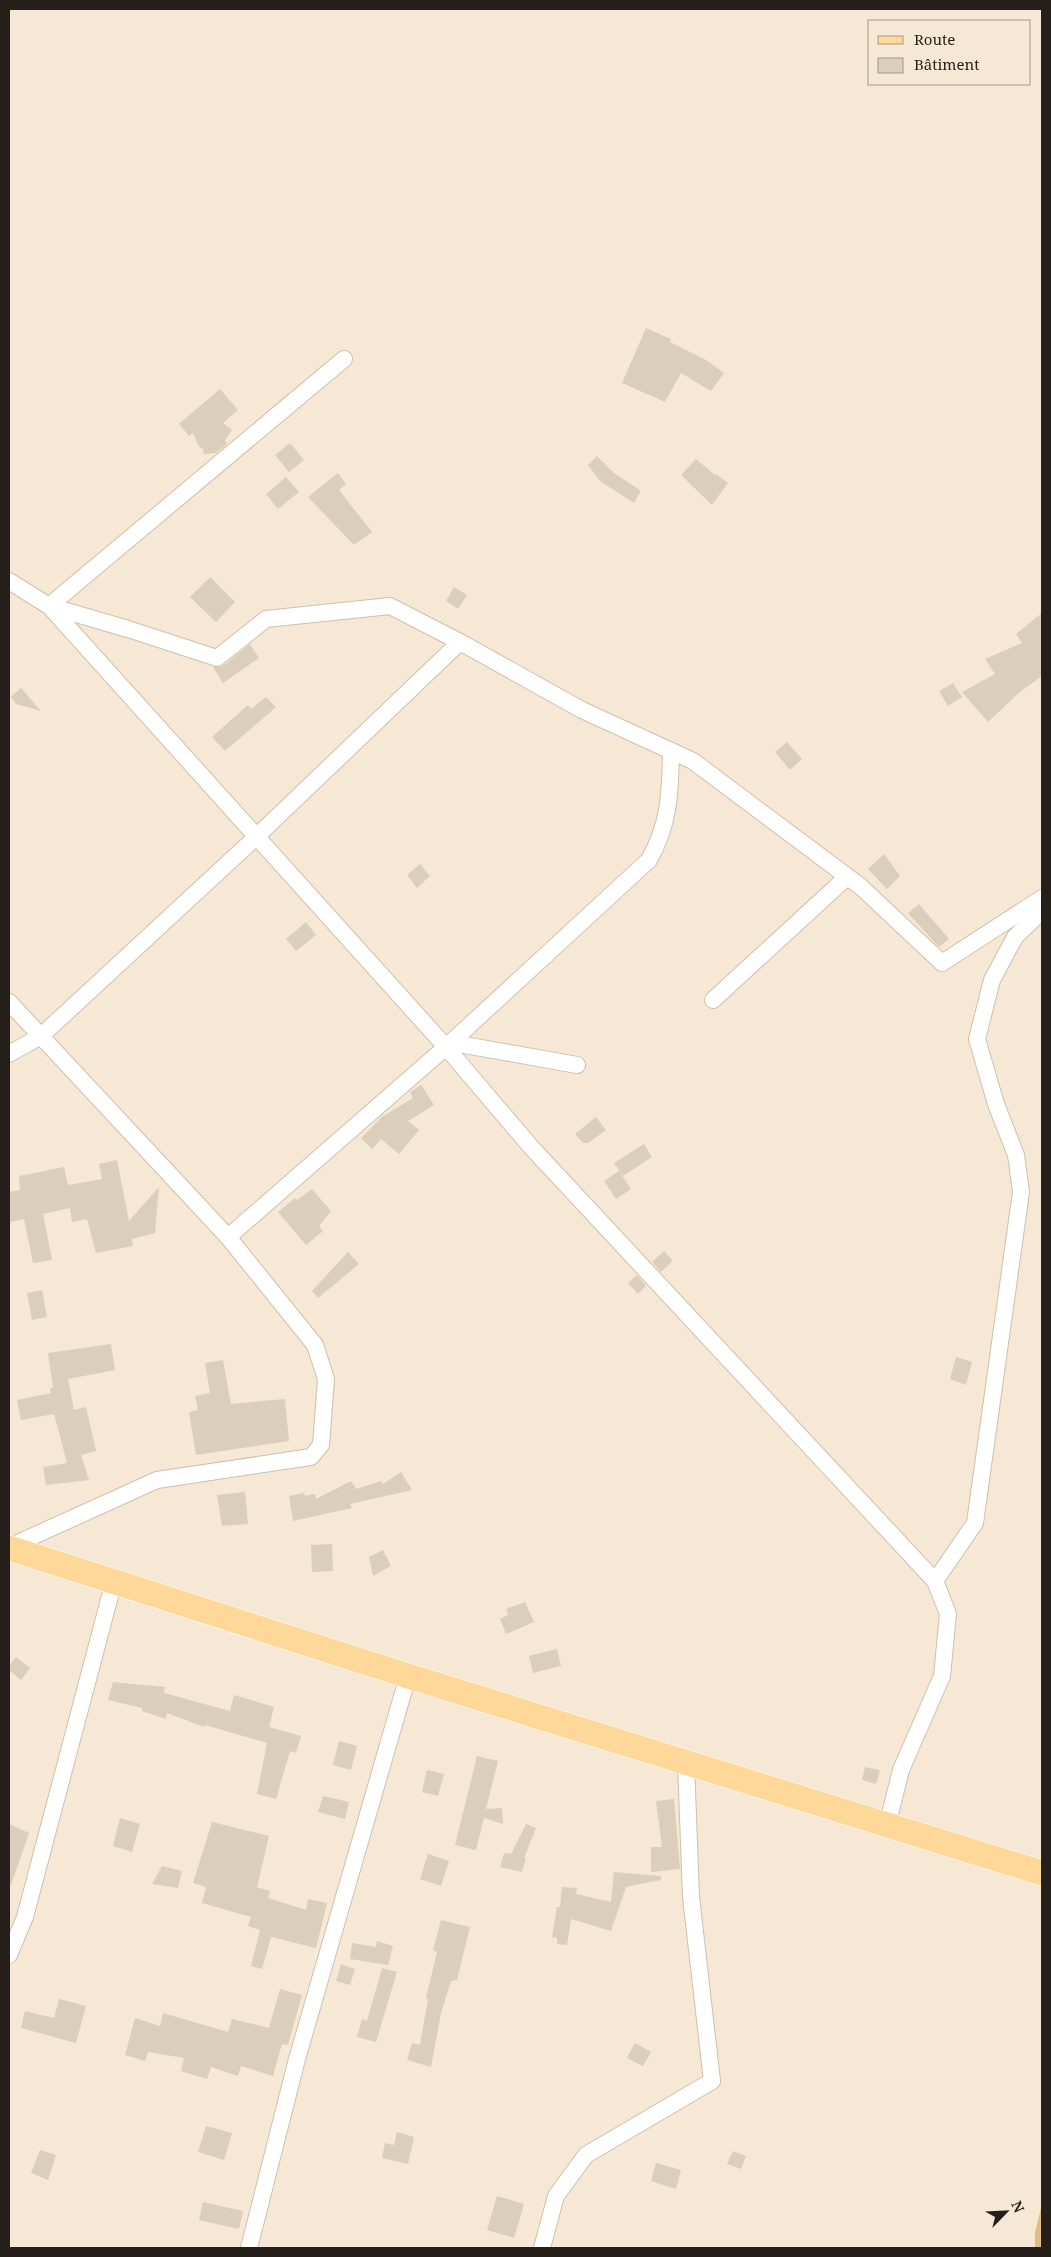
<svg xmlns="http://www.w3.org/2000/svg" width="1051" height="2257" viewBox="0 0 1051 2257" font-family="'Noto Serif',serif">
	<rect width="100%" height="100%" fill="#f6e8d4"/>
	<path fill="#e1bc84" d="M1042,2204V2248H1035V2233Z"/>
	<g fill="#dbceba">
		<path d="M646,328L671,339L670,342L706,360L724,373L711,391L681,373L665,402L622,383Z"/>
		<path d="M220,389L238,410L223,423L232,430L225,440L227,444L216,453L204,454L203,449L199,447L193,433L189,436L179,424Z"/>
		<path d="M290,443L304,460L289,472L275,455Z"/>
		<path d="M597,456L614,473L641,491L634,503L600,481L588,465Z"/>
		<path d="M696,459L715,475L716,474L728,483L712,505L681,475Z"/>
		<path d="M338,473L346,484L339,490L372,532L354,545L308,497Z"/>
		<path d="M286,477L299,492L278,509L266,494Z"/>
		<path d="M210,577L235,602L216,622L190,597Z"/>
		<path d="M454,587L467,595L458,609L446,601Z"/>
		<path d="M1042,613V676L1021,691L988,722L962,692L995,674L985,659L1022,643L1016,634Z"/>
		<path d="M250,644L259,658L223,683L213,667L223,666Z"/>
		<path d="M953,683L962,697L948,706L939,691Z"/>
		<path d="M21,688L41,711L16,704L11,697Z"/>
		<path d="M266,697L276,707L225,751L212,737L248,705L251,709Z"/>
		<path d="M787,742L802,759L790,770L775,752Z"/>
		<path d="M884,854L900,876L887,889L868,869Z"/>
		<path d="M420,864L430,876L417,888L407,875Z"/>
		<path d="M919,904L949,939L939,947L908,913Z"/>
		<path d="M306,922L316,935L296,951L286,939Z"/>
		<path d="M421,1085L434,1105L408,1121L419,1130L399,1154L381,1139L372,1149L361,1138L382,1117L413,1098L410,1092Z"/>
		<path d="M596,1117L606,1130L588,1143H583L575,1134Z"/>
		<path d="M644,1144L652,1157L623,1176L614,1163Z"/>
		<path d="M117,1160L129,1221L159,1187L155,1233L132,1239L133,1246L96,1253L87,1219L72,1222L70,1208L43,1214L52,1260L33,1263L24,1219L9,1222V1192L20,1190L19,1176L64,1167L68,1185L102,1179L99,1164Z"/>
		<path d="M619,1171L631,1189L616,1199L604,1181Z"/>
		<path d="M312,1189L331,1211L319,1226L323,1231L306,1245L278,1212L295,1198L297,1200Z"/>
		<path d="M664,1251L673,1261L661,1272L652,1262Z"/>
		<path d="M348,1252L359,1264L318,1298L312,1291Z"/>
		<path d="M637,1275L646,1286L638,1294L628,1283Z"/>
		<path d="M42,1290L47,1317L32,1320L27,1293Z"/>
		<path d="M111,1344L115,1370L68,1379L74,1410L86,1407L96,1451L81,1455L89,1480L46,1485L43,1467L67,1463L54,1414L21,1420L17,1400L51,1393L50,1388H53L48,1353Z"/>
		<path d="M956,1357L972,1362L966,1385L950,1379Z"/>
		<path d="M223,1360L231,1404L285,1399L289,1441L196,1455L189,1412L198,1410L195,1396L210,1393L205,1363Z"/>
		<path d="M401,1472L412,1490L350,1504L352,1508L293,1521L289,1496L304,1493L305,1496L315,1494L316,1499L351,1481L356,1489L381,1481L383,1484Z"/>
		<path d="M245,1492L248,1524L222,1526L217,1495Z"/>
		<path d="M332,1544L333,1571L312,1572L311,1545Z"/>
		<path d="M383,1550L391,1566L373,1576L369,1557Z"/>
		<path d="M525,1602L534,1622L506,1634L500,1619L508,1615L506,1609Z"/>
		<path d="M557,1649L561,1666L533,1673L529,1656Z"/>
		<path d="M16,1657L30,1668L21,1680L9,1670V1666Z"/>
		<path d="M113,1682L165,1687L164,1693L230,1711L234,1695L274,1707L269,1727L301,1736L296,1753L290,1751L276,1799L257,1794L267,1743L205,1725L204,1727L167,1713L166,1719L142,1711V1708L108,1700Z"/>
		<path d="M339,1741L357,1746L351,1770L333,1765Z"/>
		<path d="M477,1756L498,1761L486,1809L502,1808L503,1824L484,1818L476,1850L455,1845Z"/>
		<path d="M865,1767L880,1770L876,1784L862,1780Z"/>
		<path d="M427,1770L444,1774L438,1796L422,1792Z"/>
		<path d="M323,1796L349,1802L345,1819L318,1812Z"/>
		<path d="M674,1799L680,1869L651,1872V1847H662L656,1801Z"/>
		<path d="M120,1818L140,1824L132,1852L113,1846Z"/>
		<path d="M212,1822L269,1836L257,1887L270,1891L268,1898L306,1910L308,1899L327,1903L316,1948L271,1937L262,1969L251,1966L260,1930L248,1926L251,1917L202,1903L206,1887L193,1883Z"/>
		<path d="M9,1824L29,1833L11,1885H9Z"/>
		<path d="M526,1824L536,1828L524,1858H526L522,1872L500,1867L504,1853L511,1854Z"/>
		<path d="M428,1854L449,1861L441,1886L420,1879Z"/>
		<path d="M162,1866L182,1871L178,1888L152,1884Z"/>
		<path d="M614,1872L661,1876V1880L626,1887L611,1931L571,1919L567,1945L557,1944V1938L552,1937L557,1907H560L562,1887L577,1888L576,1894L611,1902Z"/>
		<path d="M441,1920L470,1927L457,1980L451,1981L441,2013L431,2067L407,2060L412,2043L420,2045L428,1999L426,1998L437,1952L433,1950Z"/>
		<path d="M377,1941L393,1946L388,1965L350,1959L352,1943L376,1947Z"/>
		<path d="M341,1964L355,1969L350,1985L336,1981Z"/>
		<path d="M382,1968L397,1972L376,2042L357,2037L362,2019L367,2021Z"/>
		<path d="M280,1989L302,1995L288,2045L282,2044L273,2076L241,2066L238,2076L211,2067L207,2079L181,2071L184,2058L148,2052L145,2061L125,2055L135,2018L160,2026L163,2013L228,2032L232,2019L269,2028Z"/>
		<path d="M59,1999L86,2006L76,2043L21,2028L25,2011L54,2018Z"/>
		<path d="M635,2043L651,2052L643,2066L627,2058Z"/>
		<path d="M206,2126L232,2133L224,2160L198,2152Z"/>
		<path d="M397,2132L414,2137L408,2164L382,2158L385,2143L394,2145Z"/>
		<path d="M40,2150L56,2155L48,2180L31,2173Z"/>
		<path d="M733,2151L746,2156L741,2169L727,2164Z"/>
		<path d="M656,2163L681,2170L676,2189L651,2181Z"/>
		<path d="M497,2196L524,2204L514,2238L487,2230Z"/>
		<path d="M203,2202L243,2211L239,2229L199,2220Z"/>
	</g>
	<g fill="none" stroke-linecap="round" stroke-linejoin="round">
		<g stroke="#cdc0ac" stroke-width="18">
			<g id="street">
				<path d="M344,359L49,606L446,1047L531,1147L935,1581"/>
				<path d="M9,581L49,606L128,629L217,658L266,619L390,606L460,642L582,710L693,761L860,886L942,963L1042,898"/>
				<path d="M713,1000L847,877"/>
				<path d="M9,1002L228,1237L315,1345L326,1379L321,1445L311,1457L157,1480L9,1547"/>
				<path d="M446,1047L459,1044L577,1065"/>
				<path d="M9,1054L41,1036L255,838L460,642"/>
				<path d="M228,1237L446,1047L649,860C670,823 670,792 671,751"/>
				<path d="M887,1826L901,1770L942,1676L948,1614L935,1581L975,1523L1021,1192L1016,1155L996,1104L977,1039L992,980L1015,937L1042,911"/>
				<path d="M9,1955L25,1917L114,1581"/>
				<path d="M249,2248L297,2059L408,1676"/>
				<path d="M542,2248L556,2196L586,2155L712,2081L691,1897L686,1763"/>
			</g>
		</g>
		<g stroke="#fff" stroke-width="26">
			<path id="primary" d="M9,1548L408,1676L1042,1873"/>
		</g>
		<use href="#street" stroke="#fff" stroke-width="16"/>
		<use href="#primary" stroke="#fed898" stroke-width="25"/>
	</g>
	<rect width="1051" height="2257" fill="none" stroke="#241f18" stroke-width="20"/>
	<rect x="868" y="20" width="162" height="65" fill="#f6e8d4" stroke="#a29889"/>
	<rect x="878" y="36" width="25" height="8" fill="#fed898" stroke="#a29889"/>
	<text x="914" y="45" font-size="15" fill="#241f18">Route</text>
	<rect x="878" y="58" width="25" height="15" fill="#dbceba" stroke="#a29889"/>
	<text x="914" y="70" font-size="15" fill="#241f18">Bâtiment</text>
	<g transform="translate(1006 2212) rotate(66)" stroke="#f6e8d4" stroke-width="4" paint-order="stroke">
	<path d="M0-4L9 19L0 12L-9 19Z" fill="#241f18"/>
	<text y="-8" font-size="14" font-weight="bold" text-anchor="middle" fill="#241f18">N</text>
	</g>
</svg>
